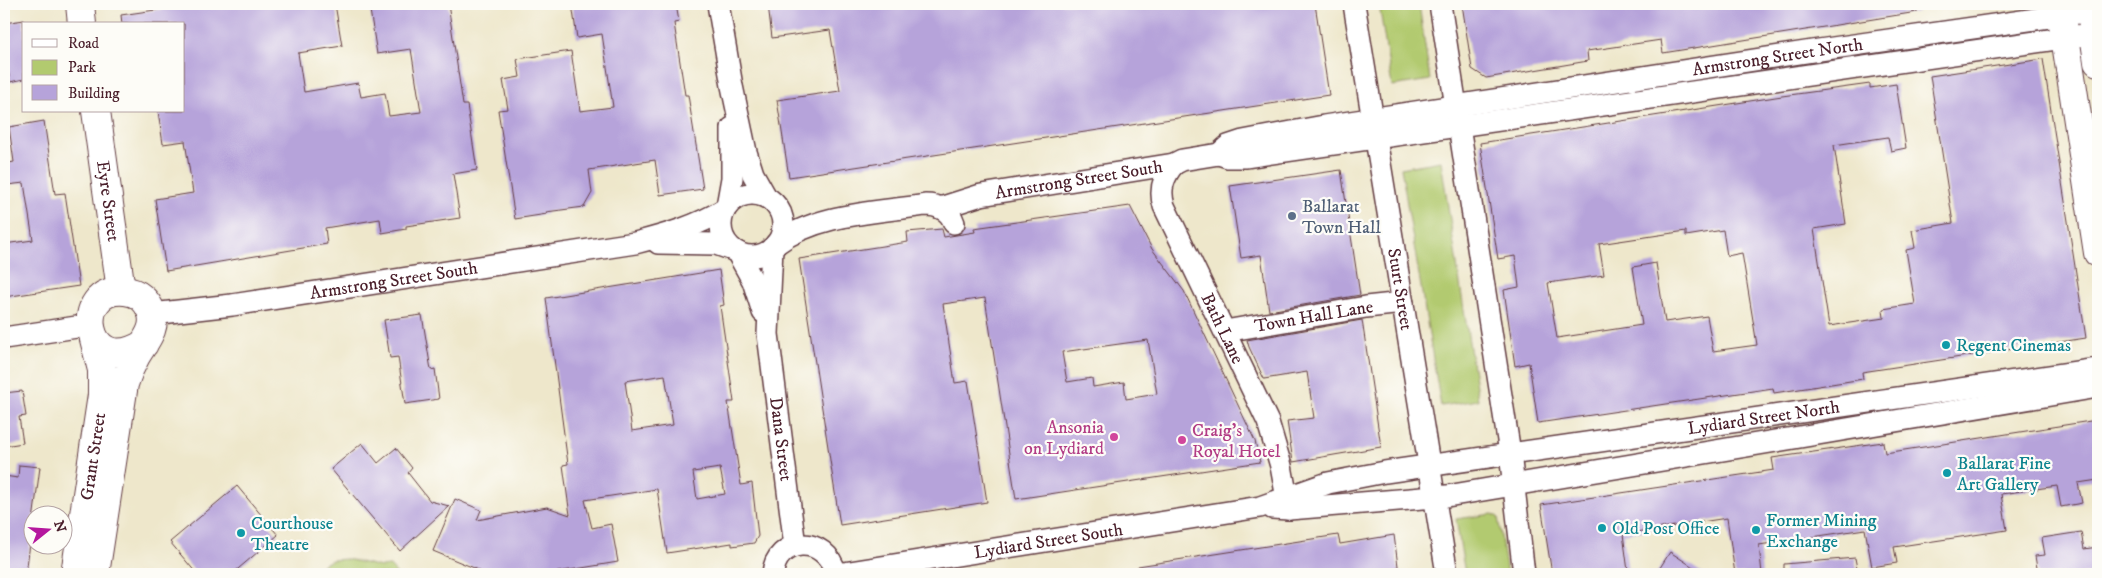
<svg xmlns="http://www.w3.org/2000/svg" width="2102" height="578" viewBox="0 0 2102 578" font-family="'IM FELL DW Pica',serif">
	<rect width="100%" height="100%" fill="#fdfcf7"/>
	<filter id="ink" filterUnits="userSpaceOnUse"><feTurbulence type="fractalNoise" baseFrequency=".02" numOctaves="2"/><feDisplacementMap in="SourceGraphic" scale="10" xChannelSelector="R" yChannelSelector="G"/><feConvolveMatrix kernelMatrix="1 2 1 2 8 2 1 2 1" color-interpolation-filters="sRGB"/></filter>
	<filter id="wash" filterUnits="userSpaceOnUse"><feTurbulence type="fractalNoise" baseFrequency=".0096" numOctaves="4" result="noise"/><feDisplacementMap in="SourceGraphic" scale="20" xChannelSelector="R" yChannelSelector="G"/><feGaussianBlur stdDeviation="1.12" result="paint"/><feColorMatrix in="noise" values="0 0 0 0 0 0 0 0 0 0 0 0 0 0 0 0 0 1.4 0 .05"/><feComposite in="paint" operator="in"/></filter>
	<g filter="url(#wash)">
		<rect width="100%" height="100%" fill="#eee7cb"/>
		<g fill="#b2ca6f" stroke="#7e744d">
			<path d="M1379,4H1419L1430,80L1392,86Z"/>
			<path d="M1441,161L1478,400L1441,406L1401,168Z"/>
			<path d="M1493,514L1498,517L1507,574H1465L1456,519Z"/>
			<path d="M347,559L381,567L390,566L397,574H329L322,565L332,560Z"/>
		</g>
		<g id="blocks">
			<g fill="#b6a3da" fill-rule="evenodd">
				<path d="M196,4H290L291,7L314,4H335L342,46L298,53L304,92L358,83L361,97L385,93L389,116L421,112L411,49L377,54L369,4H448L463,105H467L477,170L453,174L460,218L406,226V229L382,233L380,219L325,228L327,244L166,271L155,199L193,193L185,141L163,144L158,111H184V24H122L121,15Z"/>
				<path d="M572,4H676L679,22L674,23L685,95H688L703,189L660,195L655,160L589,170L592,193L584,207L546,212L547,214L515,219L498,110L508,109L503,80L520,77L517,59L571,51L580,111L613,107L602,34L577,38Z"/>
				<path d="M768,4H1315L1329,95L789,177L777,100L840,91L830,30L772,38Z"/>
				<path d="M1462,4H1916L1917,12L1663,53L1661,40L1614,47L1587,51L1588,61L1486,78L1472,69Z"/>
				<path d="M24,20V79L10,82L4,44V23Z"/>
				<path d="M2043,59L2086,338L1862,372L1863,379L1774,393L1773,388L1538,423L1529,363L1515,366L1504,290L1519,287L1515,256L1498,259L1480,143L1782,96L1870,84V88L1896,84L1906,148L1891,151L1888,137L1834,145L1846,224L1814,229L1829,326L1884,318L1883,309L1915,304L1906,250L1915,248L1912,230L1953,223L1930,76ZM1723,230L1727,256L1742,253L1757,345L1713,351L1707,316L1665,322L1656,263L1633,267L1642,325L1557,338L1548,283L1604,275L1599,244L1686,231V236Z"/>
				<path d="M44,121L55,194L65,193L79,286L4,297V244L33,240L24,183L7,185L4,164L14,162L9,127Z"/>
				<path d="M1341,170L1360,295L1269,311L1261,255L1241,258L1230,186Z"/>
				<path d="M1130,206L1152,249L1184,291L1255,441L1260,462L1016,499L985,298L943,304L955,383L968,381L987,502L840,525L799,259L908,242L907,232L942,229L944,237L975,232L974,228ZM1148,340L1157,394L1126,399L1124,382L1093,387L1092,378L1067,382L1062,352Z"/>
				<path d="M719,270L724,305L720,306L734,402H728L741,485L752,483L758,536L754,543L732,546V543L667,553L657,489L585,500L592,528L611,524L618,562L545,574H480L479,570L433,551L455,499L481,510L477,520L547,507L570,515L563,465L568,464L546,298ZM665,375L673,425L632,431L625,381ZM720,468L725,494L697,499L693,472Z"/>
				<path d="M422,315L431,370L435,369L439,399L405,404L398,357L390,358L384,320Z"/>
				<path d="M1362,320L1381,447L1293,462L1287,421L1314,418L1307,372L1264,379L1249,347L1247,340Z"/>
				<path d="M22,391L26,416L19,417L23,443L4,446V393Z"/>
				<path d="M2097,420L2098,480L2078,483L2082,503L2061,507L2057,486L2001,494L2007,530L1894,547L1897,563L1872,567L1865,529L1759,545L1762,574H1735L1727,518L1623,534L1628,571L1605,574H1552L1541,505L1774,470L1772,458L1883,442L1885,453Z"/>
				<path d="M362,443L378,463L396,448L412,468L408,473L430,501L449,506L400,551L331,469Z"/>
				<path d="M19,465L40,467L26,574H4V476L18,478Z"/>
				<path d="M237,486L278,535L232,574H197L170,542Z"/>
				<path d="M2081,532L2084,549L2098,547V574H2038L2035,556L2045,555L2042,538Z"/>
				<path d="M1338,535L1340,544L1394,535L1399,574H1139L1138,566Z"/>
				<path d="M1670,552L1704,574H1656Z"/>
				<path d="M1855,558L1858,574H1784V564Z"/>
			</g>
		</g>
	</g>
	<g filter="url(#ink)">
		<use href="#blocks" fill-opacity="0" stroke="#633d43" stroke-width="1"/>
		<g fill="none" stroke-linecap="round" stroke-linejoin="round">
			<g stroke="#633d43" stroke-width="24">
				<g id="minor">
					<path d="M718,4L732,86L746,152L753,174L766,197"/>
					<path id="s1" d="M1354,4L1447,574"/>
					<path d="M1440,4L1510,453L1524,574"/>
					<path d="M1219,154L1228,157H1245L2098,33"/>
					<path id="s2" d="M1174,164C1163,177 1159,190 1164,206L1268,422L1281,466L1289,509"/>
					<circle cx="752" cy="225" r="31"/>
					<path d="M727,206L732,178V128"/>
					<path id="s3" d="M940,208L981,195L1174,164L1182,160L1219,154L1228,146L1243,141L1324,126L1819,50L2098,10"/>
					<path d="M658,243L716,244L733,250"/>
					<path d="M776,244C818,213 875,213 925,205C938,205 950,210 954,223"/>
					<path id="s4" d="M772,248L768,334L795,546"/>
					<path d="M737,252L753,281L763,312"/>
					<path id="s5" d="M152,314L232,305L635,243C666,235 698,226 725,209"/>
					<path id="s6" d="M1225,331L1366,307L1403,303"/>
					<path d="M4,338L90,325"/>
					<path d="M1272,508L1289,509L1447,496L2098,387"/>
					<path d="M773,574C775,538 826,533 836,574"/>
					<path id="s7" d="M837,574L1260,507L1328,483L1385,472L2098,369"/>
				</g>
			</g>
			<g stroke="#633d43" stroke-width="30">
				<g id="major">
					<path d="M80,4L82,24"/>
					<path d="M2060,4L2098,253"/>
					<path d="M2090,4L2098,62"/>
					<path id="s8" d="M96,111L121,290"/>
					<path id="s9" d="M75,574L102,395V370L94,339"/>
					<path d="M95,574L124,384C127,374 131,365 136,356C144,342 158,328 151,311C147,300 137,292 125,291C71,285 83,381 144,344"/>
				</g>
			</g>
			<use href="#minor" stroke="#fff" stroke-width="21"/>
			<use href="#major" stroke="#fff" stroke-width="28"/>
		</g>
	</g>
	<circle fill="#5c6f8a" stroke="#fdfcf7" stroke-width="2" cx="1292" cy="216" r="5"/>
	<g fill="#0f9aa8" stroke="#fdfcf7" stroke-width="2">
		<circle cx="1946" cy="345" r="5"/>
		<circle cx="1947" cy="473" r="5"/>
		<circle cx="1602" cy="528" r="5"/>
		<circle cx="1756" cy="530" r="5"/>
		<circle cx="241" cy="533" r="5"/>
	</g>
	<g fill="#d1479c" stroke="#fdfcf7" stroke-width="2">
		<circle cx="1114" cy="437" r="5"/>
		<circle cx="1182" cy="440" r="5"/>
	</g>
	<g text-anchor="middle" stroke-width="4.5" stroke-linejoin="round" paint-order="stroke">
		<g font-size="18" fill="#4a1f2b" stroke="#fdfcf7">
			<text dy="6" stroke="none"><textPath href="#s3" startOffset="854">Armstrong Street North</textPath></text>
			<text dy="6" stroke="none"><textPath href="#s3" startOffset="142">Armstrong Street South</textPath></text>
			<text dy="6" stroke="none"><textPath href="#s8" startOffset="91">Eyre Street</textPath></text>
			<text dy="6" stroke="none"><textPath href="#s5" startOffset="244">Armstrong Street South</textPath></text>
			<text dy="6" stroke="none"><textPath href="#s1" startOffset="289">Sturt Street</textPath></text>
			<text dy="6" stroke="none"><textPath href="#s6" startOffset="90">Town Hall Lane</textPath></text>
			<text dy="6" stroke="none"><textPath href="#s2" startOffset="181">Bath Lane</textPath></text>
			<text dy="6" stroke="none"><textPath href="#s7" startOffset="941">Lydiard Street North</textPath></text>
			<text dy="6" stroke="none"><textPath href="#s4" startOffset="192">Dana Street</textPath></text>
			<text dy="6" stroke="none"><textPath href="#s9" startOffset="119">Grant Street</textPath></text>
			<text dy="6" stroke="none"><textPath href="#s7" startOffset="214">Lydiard Street South</textPath></text>
		</g>
		<g font-size="18" fill="#4e5e75" stroke="#fdfcf7" text-anchor="start">
			<text x="1302" y="212">Ballarat<tspan x="1302" dy="21">Town Hall</tspan></text>
		</g>
		<g font-size="18" fill="#0d838f" stroke="#fdfcf7" text-anchor="start">
			<text x="1956" y="351">Regent Cinemas</text>
			<text x="1957" y="469">Ballarat Fine<tspan x="1957" dy="21">Art Gallery</tspan></text>
			<text x="1766" y="526">Former Mining<tspan x="1766" dy="21">Exchange</tspan></text>
			<text x="251" y="529">Courthouse<tspan x="251" dy="21">Theatre</tspan></text>
			<text x="1612" y="534">Old Post Office</text>
		</g>
		<g font-size="18" fill="#b23c85" stroke="#fdfcf7" text-anchor="end">
			<text x="1104" y="433">Ansonia<tspan x="1104" dy="21">on Lydiard</tspan></text>
			<text x="1192" y="436" text-anchor="start">Craig's<tspan x="1192" dy="21">Royal Hotel</tspan></text>
		</g>
	</g>
	<rect width="2102" height="578" fill="none" stroke="#fdfcf7" stroke-width="20"/>
	<rect x="22" y="22" width="162" height="90" fill="#fdfcf7" stroke="#b5a4a5"/>
	<rect x="32" y="39" width="25" height="8" fill="#ffffff" stroke="#b5a4a5"/>
	<text x="68" y="48" font-size="15" fill="#4a1f2b">Road</text>
	<rect x="32" y="60" width="25" height="15" fill="#b2ca6f" stroke="#b5a4a5"/>
	<text x="68" y="72" font-size="15" fill="#4a1f2b">Park</text>
	<rect x="32" y="85" width="25" height="15" fill="#b6a3da" stroke="#b5a4a5"/>
	<text x="68" y="98" font-size="15" fill="#4a1f2b">Building</text>
	<g transform="translate(48 530) rotate(73)"><circle r="24" fill="#fdfcf7" stroke="#b5a4a5"/>
	<path d="M0-4L9 19L0 12L-9 19Z" fill="#b5179e"/>
	<text y="-8" font-size="14" font-weight="bold" text-anchor="middle" fill="#4a1f2b">N</text>
	</g>
</svg>
